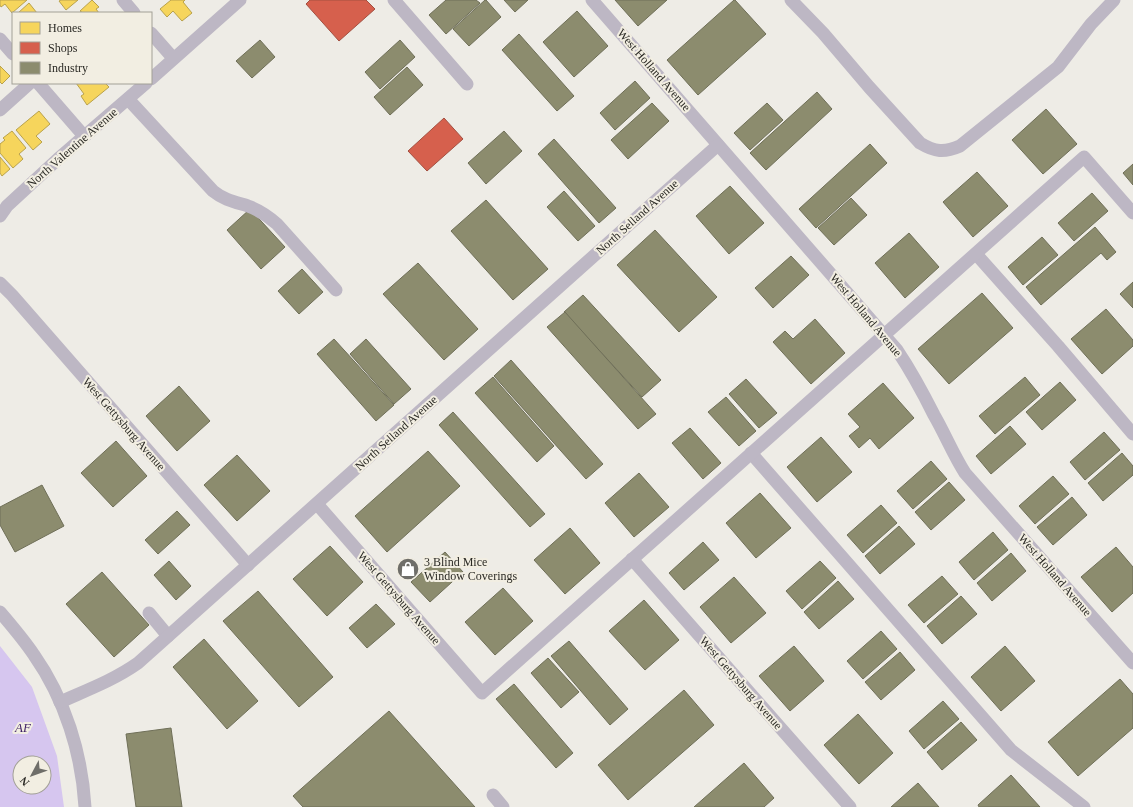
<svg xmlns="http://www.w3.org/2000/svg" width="1133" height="807" viewBox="0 0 1133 807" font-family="'Times New Roman',serif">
	<rect width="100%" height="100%" fill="#eeece6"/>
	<path fill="#d6c6ef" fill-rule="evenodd" d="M0,646L32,687L57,756L64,807H0ZM20,763H44V787H20Z"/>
	<g fill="#f6d55c" stroke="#b9a24c">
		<path d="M0,0H27L12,13L5,4L1,7L0,5Z"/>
		<path d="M61,0H78L66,10L59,1Z"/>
		<path d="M92,0L99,7L96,9L99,13H83L80,11Z"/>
		<path d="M171,0H185L183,2L192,13L182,21L173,11L167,17L160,9Z"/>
		<path d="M29,3L37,13H18Z"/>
		<path d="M0,66L10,76L2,84L0,82Z"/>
		<path d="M76,83H105L109,87L87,105L81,96L84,94Z"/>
		<path d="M39,111L50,124L36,136L42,142L33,150L16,130Z"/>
		<path d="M12,131L26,148L19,154L23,159L13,168L0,153V144L5,140L3,138Z"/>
		<path d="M0,157L10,169L2,176L0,173Z"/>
	</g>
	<g fill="#d6604d" stroke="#a35041">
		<path d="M310,0H366L375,9L339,41L306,4Z"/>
		<path d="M444,118L463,139L427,171L408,151Z"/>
	</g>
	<g fill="#8c8c6e" stroke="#6f6f58">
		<path d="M446,0H476L480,3L446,34L429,15Z"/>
		<path d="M485,0H486L501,17L469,46L453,29Z"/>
		<path d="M504,0H528L515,12Z"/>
		<path d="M615,0H667L638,26Z"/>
		<path d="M734,0H735L766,34L698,95L667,60Z"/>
		<path d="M577,11L608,46L574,77L543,42Z"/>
		<path d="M519,34L574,96L557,111L502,50Z"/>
		<path d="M260,40L275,57L252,78L236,61Z"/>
		<path d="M400,40L415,57L380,89L365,72Z"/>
		<path d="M407,67L423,85L390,115L374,97Z"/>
		<path d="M635,81L650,98L615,130L600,113Z"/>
		<path d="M817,92L832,109L766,170L750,153Z"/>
		<path d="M652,103L669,121L628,159L611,140Z"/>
		<path d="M767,103L783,120L750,150L734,133Z"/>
		<path d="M1046,109L1077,144L1043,174L1012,140Z"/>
		<path d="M504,131L522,151L486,184L468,163Z"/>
		<path d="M554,139L616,208L599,223L538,154Z"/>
		<path d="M870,144L887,163L816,228L799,209Z"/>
		<path d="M1133,164V185L1123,173Z"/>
		<path d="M977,172L1008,206L973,237L943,202Z"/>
		<path d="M730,186L764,223L729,254L696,216Z"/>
		<path d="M564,191L595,226L578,241L547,207Z"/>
		<path d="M1092,193L1108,211L1074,241L1058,223Z"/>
		<path d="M851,198L867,215L834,245L818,228Z"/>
		<path d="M486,200L548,269L513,300L451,231Z"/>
		<path d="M250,209L285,247L261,269L227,230Z"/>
		<path d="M1095,227L1116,252L1107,260L1101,253L1041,305L1026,287Z"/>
		<path d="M655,230L717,297L679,332L617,265Z"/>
		<path d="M909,233L939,267L905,298L875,263Z"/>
		<path d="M1042,237L1058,255L1023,285L1008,267Z"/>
		<path d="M791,256L809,275L773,308L755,288Z"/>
		<path d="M418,263L478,329L444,360L383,294Z"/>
		<path d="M302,269L323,292L299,314L278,291Z"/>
		<path d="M1133,282V308L1120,294Z"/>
		<path d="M982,293L1013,328L949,384L918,349Z"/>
		<path d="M583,295L661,380L642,397L564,312Z"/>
		<path d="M1106,309L1133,340V346L1102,374L1071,339Z"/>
		<path d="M565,312L656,414L638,429L547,327Z"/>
		<path d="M815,319L845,353L811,384L773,342L785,331L793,339Z"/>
		<path d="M334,339L394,405L376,421L317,354Z"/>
		<path d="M366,339L411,389L394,404L350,354Z"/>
		<path d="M511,360L603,464L586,479L494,376Z"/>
		<path d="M493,377L554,446L537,462L475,393Z"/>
		<path d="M1025,377L1040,395L995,434L979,416Z"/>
		<path d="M746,379L777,413L759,428L729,394Z"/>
		<path d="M1060,382L1076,400L1042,430L1026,412Z"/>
		<path d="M883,383L914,418L879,449L870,438L859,448L849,436L860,427L848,414Z"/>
		<path d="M179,386L210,421L177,451L146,416Z"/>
		<path d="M726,397L756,431L739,446L708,412Z"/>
		<path d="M453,412L545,514L530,527L439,425Z"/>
		<path d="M1010,426L1026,444L991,474L976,456Z"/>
		<path d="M690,428L721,463L703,479L672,443Z"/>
		<path d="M1104,432L1120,450L1085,480L1070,462Z"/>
		<path d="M821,437L852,472L817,502L787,467Z"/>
		<path d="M116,441L147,476L113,507L81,473Z"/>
		<path d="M428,451L460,486L387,552L355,516Z"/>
		<path d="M1122,453L1133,466V475L1103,501L1088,483Z"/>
		<path d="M237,455L270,491L237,521L204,485Z"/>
		<path d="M931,461L947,479L913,509L897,491Z"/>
		<path d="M639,473L669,507L634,537L605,503Z"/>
		<path d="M1053,476L1069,494L1035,524L1019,506Z"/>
		<path d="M949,482L965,500L931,530L915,512Z"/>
		<path d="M42,485L64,526L15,552L0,525V507Z"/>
		<path d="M760,493L791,528L756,558L726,523Z"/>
		<path d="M1072,497L1087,515L1053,545L1037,527Z"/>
		<path d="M881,505L897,523L863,553L847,535Z"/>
		<path d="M177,511L190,525L158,554L145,540Z"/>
		<path d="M899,526L915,544L880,574L865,556Z"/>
		<path d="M570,528L600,563L565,594L534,560Z"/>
		<path d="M993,532L1008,550L974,580L959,562Z"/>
		<path d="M703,542L719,560L684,590L669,573Z"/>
		<path d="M330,546L363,582L327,616L293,579Z"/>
		<path d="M1116,547L1133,567V593L1112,612L1081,577Z"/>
		<path d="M445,552L463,572L430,602L411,582Z"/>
		<path d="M1011,553L1026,571L992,601L977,583Z"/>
		<path d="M169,561L191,586L176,600L154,575Z"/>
		<path d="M820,561L836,578L802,609L786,591Z"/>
		<path d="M102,572L149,625L114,657L66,604Z"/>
		<path d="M942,576L958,594L924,623L908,605Z"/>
		<path d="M734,577L766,613L731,643L700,607Z"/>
		<path d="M838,581L854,599L819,629L804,612Z"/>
		<path d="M503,588L533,621L495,655L465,622Z"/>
		<path d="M258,591L333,677L299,707L223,621Z"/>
		<path d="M961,596L977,614L942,644L927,626Z"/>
		<path d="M644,600L679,640L645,670L609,631Z"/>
		<path d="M376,604L395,624L367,648L349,628Z"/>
		<path d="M881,631L897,649L863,679L847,661Z"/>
		<path d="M204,639L258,701L227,729L173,667Z"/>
		<path d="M569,641L628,709L610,725L551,656Z"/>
		<path d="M794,646L824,681L790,711L759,676Z"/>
		<path d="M1005,646L1035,681L1001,711L971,677Z"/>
		<path d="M900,652L915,670L881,700L865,682Z"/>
		<path d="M548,658L579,692L561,708L531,673Z"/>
		<path d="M1120,679L1133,694V728L1078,776L1048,742Z"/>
		<path d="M514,684L573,753L556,768L496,699Z"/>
		<path d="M684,690L714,725L628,800L598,765Z"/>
		<path d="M943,701L959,719L924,749L909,731Z"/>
		<path d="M389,711L475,807H303L293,796Z"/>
		<path d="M858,714L893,753L859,784L824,745Z"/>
		<path d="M961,722L977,740L942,770L927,752Z"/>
		<path d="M171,728L182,807H136L126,734Z"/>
		<path d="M744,763L774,798L764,807H694Z"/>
		<path d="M1011,775L1040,807H979L978,805Z"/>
		<path d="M918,783L939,807H891Z"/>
	</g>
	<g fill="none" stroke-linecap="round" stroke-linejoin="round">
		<g stroke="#bdb7c4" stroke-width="13">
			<path d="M123,0L134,13"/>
			<path d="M394,0L467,84"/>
			<path d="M592,0L897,350C911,371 923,393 934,415C945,434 953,454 965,473L1133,663"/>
			<path d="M791,0L823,33L869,87L920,143C935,152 944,153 960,146L1058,67L1091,24L1114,0"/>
			<path d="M151,33L173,58"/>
			<path d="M0,39L13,54"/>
			<path d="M151,79L240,0"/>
			<path d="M38,83L84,136"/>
			<path d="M128,99L213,191C224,200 235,202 248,206C259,210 268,216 277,224L336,290"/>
			<path d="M0,110L30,83"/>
			<path d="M0,216L7,206L58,159L146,83"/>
			<path d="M976,254L1058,346L1133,434"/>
			<path d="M0,283L12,295L248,565"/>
			<path d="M751,453L1011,750L1084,807"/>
			<path d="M317,504L482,693L1084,157L1133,213"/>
			<path d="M632,559L850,807"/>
			<path d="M0,612C12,626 24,640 34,655C65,699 82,754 85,807"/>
			<path d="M149,613L168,636"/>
			<path d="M60,702C87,690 114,680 138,663L718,145"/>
			<path d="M493,795L503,807"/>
		</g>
	</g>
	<defs>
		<g id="shop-disc" transform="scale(1.15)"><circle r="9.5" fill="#6f6e69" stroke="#f2eee2"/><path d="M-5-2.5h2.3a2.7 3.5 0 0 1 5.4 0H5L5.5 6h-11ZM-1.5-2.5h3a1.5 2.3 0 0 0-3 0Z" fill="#fff"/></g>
	</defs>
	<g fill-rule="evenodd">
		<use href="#shop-disc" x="408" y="569"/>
	</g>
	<g text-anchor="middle" stroke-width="4" stroke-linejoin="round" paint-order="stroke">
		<g font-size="12" fill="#2b2a25" stroke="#f2eee2">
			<text transform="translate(654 70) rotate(49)" y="4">West Holland Avenue</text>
			<text transform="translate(72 148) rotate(-41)" y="4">North Valentine Avenue</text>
			<text transform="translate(637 217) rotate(-42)" y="4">North Selland Avenue</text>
			<text transform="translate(866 315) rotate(50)" y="4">West Holland Avenue</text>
			<text transform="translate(124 424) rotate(49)" y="4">West Gettysburg Avenue</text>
			<text transform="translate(396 433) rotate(-42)" y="4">North Selland Avenue</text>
			<text transform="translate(1055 575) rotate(49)" y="4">West Holland Avenue</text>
			<text transform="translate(399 598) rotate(49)" y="4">West Gettysburg Avenue</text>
			<text transform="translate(741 683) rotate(49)" y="4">West Gettysburg Avenue</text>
		</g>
		<g font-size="12" fill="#2b2a25" stroke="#f2eee2" text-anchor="start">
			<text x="424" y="566">3 Blind Mice<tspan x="424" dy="14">Window Coverings</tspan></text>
		</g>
		<g font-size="13" font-style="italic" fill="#3d1e64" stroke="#f2eee2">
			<text x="23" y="732">AF</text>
		</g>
	</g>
	<rect x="12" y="12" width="140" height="72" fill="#f2eee2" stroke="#a2a096"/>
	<rect x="20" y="22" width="20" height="12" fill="#f6d55c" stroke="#a2a096"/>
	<text x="48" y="32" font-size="12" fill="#2b2a25">Homes</text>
	<rect x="20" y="42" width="20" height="12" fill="#d6604d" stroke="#a2a096"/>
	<text x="48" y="52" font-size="12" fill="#2b2a25">Shops</text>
	<rect x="20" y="62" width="20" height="12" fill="#8c8c6e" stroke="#a2a096"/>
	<text x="48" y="72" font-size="12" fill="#2b2a25">Industry</text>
	<g transform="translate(32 775) rotate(229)"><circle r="19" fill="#f2eee2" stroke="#a2a096"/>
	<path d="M0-3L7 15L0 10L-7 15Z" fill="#6f6e69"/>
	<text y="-6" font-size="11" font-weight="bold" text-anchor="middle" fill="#2b2a25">N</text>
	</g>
</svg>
